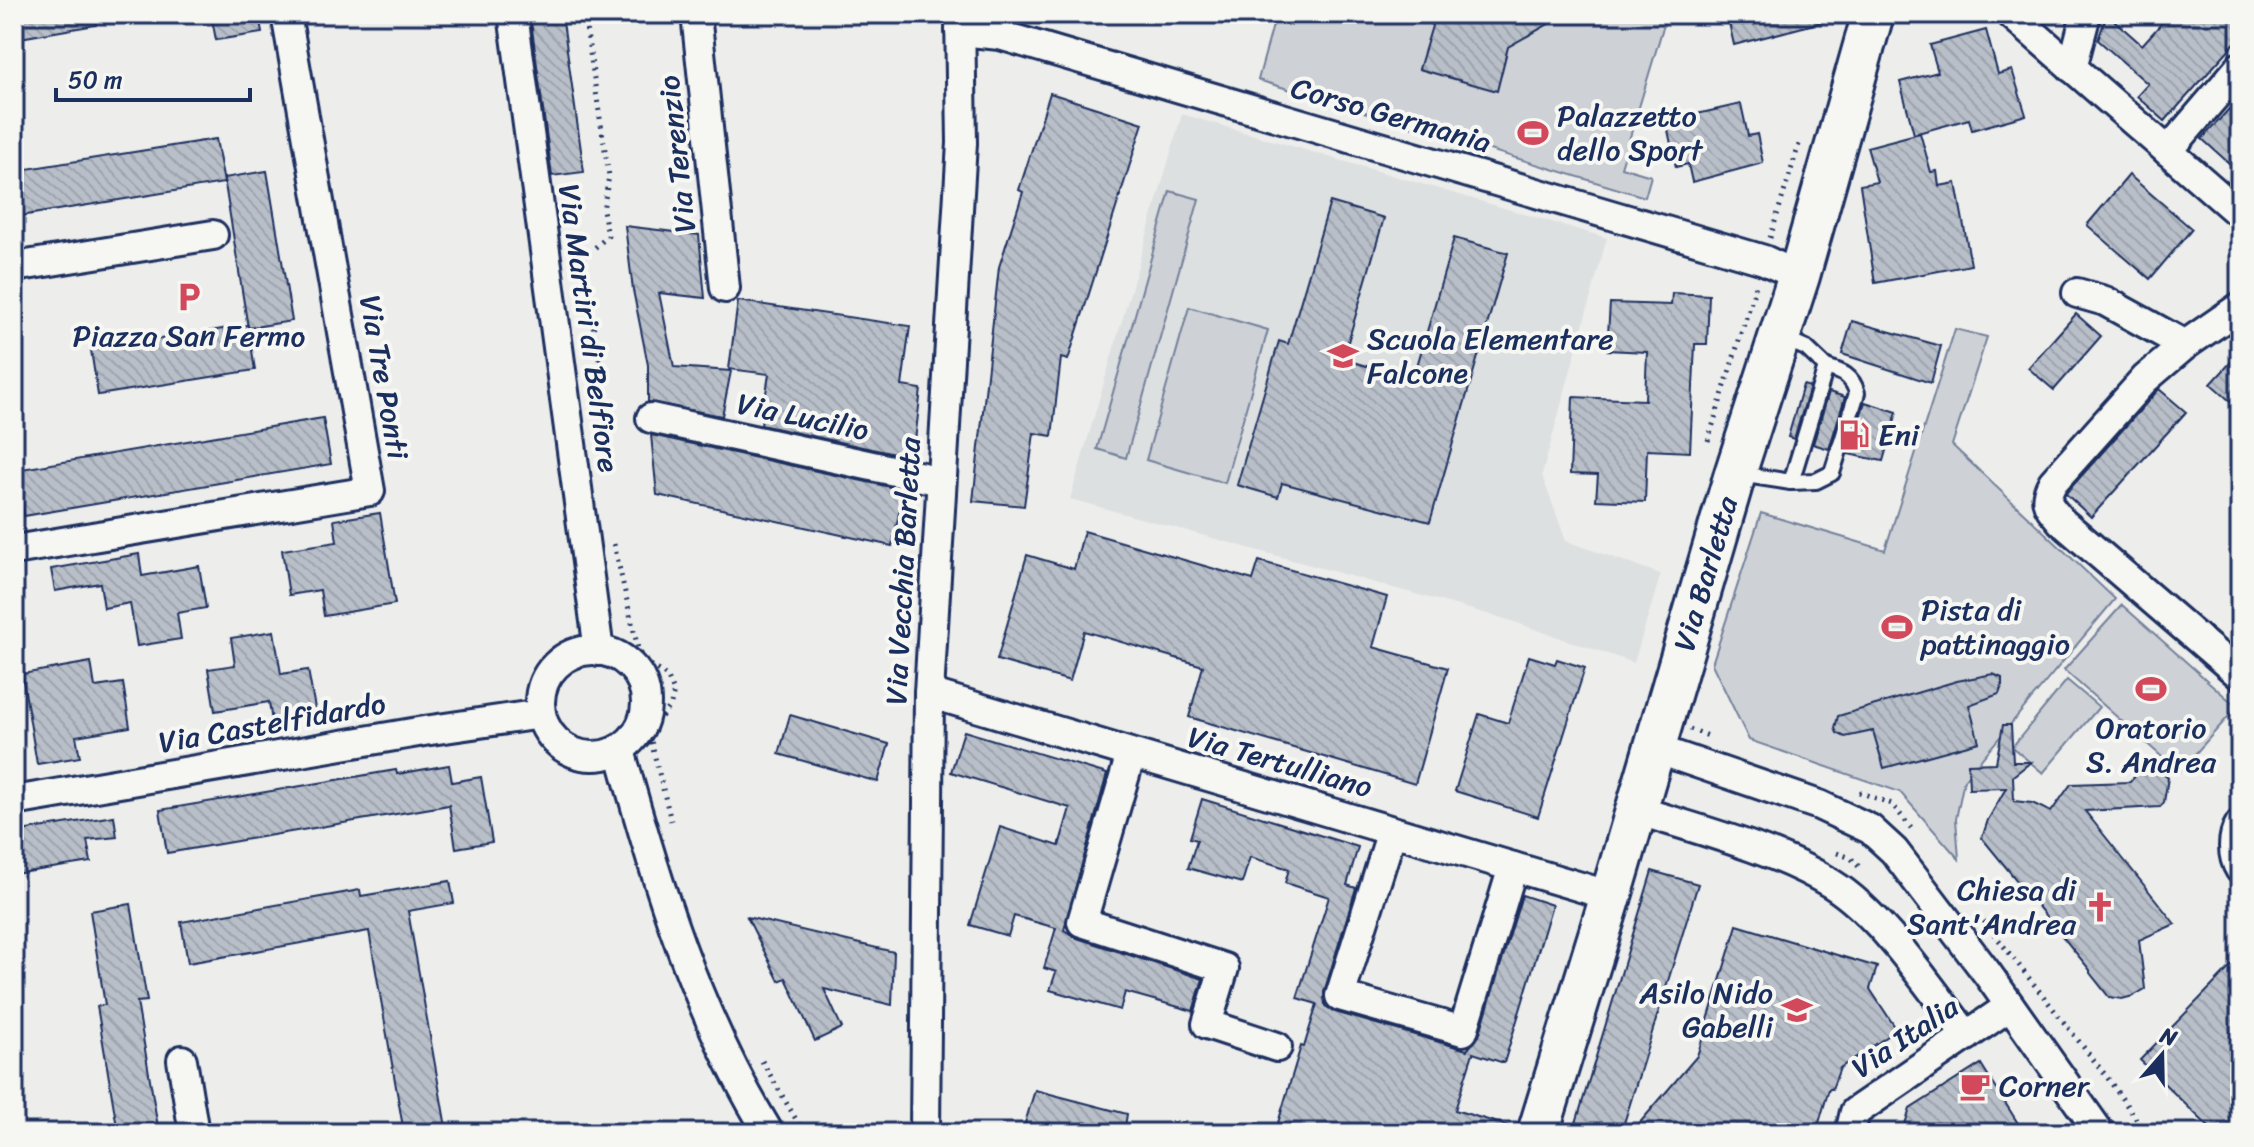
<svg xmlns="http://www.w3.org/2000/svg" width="2254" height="1147" viewBox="0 0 2254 1147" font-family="Sriracha,sans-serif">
	<defs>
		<pattern id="building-back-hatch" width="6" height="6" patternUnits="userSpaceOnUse" patternTransform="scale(2)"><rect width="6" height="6" fill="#b9bfc8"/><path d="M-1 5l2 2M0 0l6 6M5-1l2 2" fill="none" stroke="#9ea4ae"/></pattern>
	</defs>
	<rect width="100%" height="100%" fill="#edeeec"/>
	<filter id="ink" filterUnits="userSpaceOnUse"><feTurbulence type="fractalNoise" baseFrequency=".0125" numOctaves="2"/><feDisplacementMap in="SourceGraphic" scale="16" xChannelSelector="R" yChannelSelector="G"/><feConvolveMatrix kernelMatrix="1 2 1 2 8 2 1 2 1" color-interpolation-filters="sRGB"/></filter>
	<g filter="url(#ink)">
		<path fill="#dde0e1" d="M1182,114L1607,238L1542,475L1566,541L1661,574L1634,663L1502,618L1070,499Z"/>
		<g fill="#ced2d7" stroke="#74809a" stroke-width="2">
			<path d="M1276,14H1667L1621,167L1651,176L1645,197L1258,80Z"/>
			<path d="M1170,191L1199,199L1126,458L1097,449Z"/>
			<path d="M1189,307L1268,330L1225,483L1146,460Z"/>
			<path d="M1955,329L1987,337L1952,445L2115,599L1964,780L1956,819L1959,859L1900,792L1749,740L1712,664L1761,513L1885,550Z"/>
			<path d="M2122,605L2237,707L2179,772L2064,670Z"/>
			<path d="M2067,680L2099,707L2043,773L2012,747Z"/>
		</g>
		<g fill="url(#building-back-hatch)" stroke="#1b2f5e" stroke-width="2">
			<path d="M14,14H95L96,25L14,39Z"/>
			<path d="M211,14H259L262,33L216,40Z"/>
			<path d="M530,14H562L584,172L552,176Z"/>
			<path d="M1425,14H1566L1508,47L1497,91L1419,69L1432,26Z"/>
			<path d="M1727,14H1821L1822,22L1734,45Z"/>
			<path d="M2107,14L2142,45L2170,14H2240V37L2165,121L2137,96L2148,84L2098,40Z"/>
			<path d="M1986,30L1998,74L2012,70L2026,115L1972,130L1969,119L1914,134L1900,82L1938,72L1930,45Z"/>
			<path d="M1050,93L1143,123L1068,360L1061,358L1052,436L1034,433L1024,506L973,501L999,267L1023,192L1019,190Z"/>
			<path d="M1741,104L1748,136L1757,134L1763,163L1692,182L1688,164L1676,167L1666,121Z"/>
			<path d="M2229,109L2240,118V173L2202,139Z"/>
			<path d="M1920,133L1931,172L1937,171L1939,186L1956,183L1971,265L1875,283L1860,185L1877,182L1867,147Z"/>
			<path d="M216,139L224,183L14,217V171Z"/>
			<path d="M267,171L292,321L248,328L224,178Z"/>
			<path d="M2129,175L2192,229L2150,279L2087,225Z"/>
			<path d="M1330,202L1384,218L1343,359L1413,380L1454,238L1508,253L1430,522L1282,483L1278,497L1237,485L1279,341L1288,344Z"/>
			<path d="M625,226L699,235L705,298L659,293L674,367L731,371L722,416L648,402V365L633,290Z"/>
			<path d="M1672,293L1709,295L1707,344H1695L1690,452L1647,450L1645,502L1596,500L1598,475L1570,474L1573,397L1645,400L1647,352L1607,350L1610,303L1671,305Z"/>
			<path d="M738,301L910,326L902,386L921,389L913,458L761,425L769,374L729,369Z"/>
			<path d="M2076,314L2101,336L2054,390L2028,368Z"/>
			<path d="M1852,321L1941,346L1931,383L1842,354Z"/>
			<path d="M248,325L255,370L98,395L91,350Z"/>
			<path d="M2240,352V410L2211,384Z"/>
			<path d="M1803,385L1810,387L1794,439L1788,437Z"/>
			<path d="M2159,389L2186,412L2091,517L2066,494L2067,492Z"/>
			<path d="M1829,392L1845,397L1829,449L1813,444Z"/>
			<path d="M1865,402L1897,412L1883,461L1848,454Z"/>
			<path d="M323,418L331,464L24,516L16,470Z"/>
			<path d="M651,435L904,490L892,546L657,495Z"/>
			<path d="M380,513L395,604L324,616L320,590L289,595L282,550L337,542L334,520Z"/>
			<path d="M1084,531L1253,580L1259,561L1387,597L1373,647L1448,668L1415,784L1189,717L1203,666L1084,631L1070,681L997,660L1027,555L1074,569Z"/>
			<path d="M139,554L142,576L199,566L206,608L177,613L181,639L137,646L130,603L104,608L100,583L55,591L51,569Z"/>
			<path d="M274,631L281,674L308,670L316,714L272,722L269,702L215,711L208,669L235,665L231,638Z"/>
			<path d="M1529,656L1555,664L1557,659L1585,668L1538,817L1455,791L1479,714L1508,723Z"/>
			<path d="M91,662L95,687L123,683L130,727L76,736L80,757L37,764L22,674Z"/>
			<path d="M1993,674L2002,678V686L1999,694L1969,705L1979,742L1884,768L1873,731L1845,737L1837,733L1835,728L1838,716L1957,681Z"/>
			<path d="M790,715L889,744L878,782L779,754Z"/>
			<path d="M2003,725H2011L2013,762H2031L2013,776L2014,801L2032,803L2051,812L2071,784L2130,782L2148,761L2168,778L2164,802L2160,807L2085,811L2175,924L2139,940L2145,989L2133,996L2122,999L2109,997L2090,973V970L1982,838L1988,820L2006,788L1969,789L1968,764L1996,763Z"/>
			<path d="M964,731L1107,774L1064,930L1077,938L1203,979L1193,1011L1125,992L1120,1010L1050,990L1056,972L1044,968L1056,928L1014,916L1008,936L970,925L1000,827L1059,846L1070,808L951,772Z"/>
			<path d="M449,765L452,782L481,777L492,842L456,848L449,805L167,853L160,810L396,770L397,774Z"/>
			<path d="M1202,799L1358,847L1347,885L1356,888L1324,992L1325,1006L1335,1012L1467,1050L1479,1036L1522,895L1552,905L1504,1063L1473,1053L1455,1110L1514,1128L1513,1133H1275L1301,1046L1304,1047L1317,1004L1297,998L1329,897L1285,883L1289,869L1250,857L1242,883L1188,868L1197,840L1190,838Z"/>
			<path d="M114,816L117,837L87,840L91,862L14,874V832Z"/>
			<path d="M1652,871L1698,884L1621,1133H1573Z"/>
			<path d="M450,881L454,903L408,911L447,1133H404L369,931L188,963L181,922L360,890L361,896Z"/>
			<path d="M131,904L147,1001L137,1002L159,1133H118L97,1006L105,1005L90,911Z"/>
			<path d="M747,917L894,952L892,1005L824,989L842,1028L815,1041L786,978L779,981Z"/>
			<path d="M1737,925L1877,967L1870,989L1897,1030L1840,1068L1832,1089H1829L1816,1133H1631L1697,1056Z"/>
			<path d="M2240,957V1133H2215L2140,1060Z"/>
			<path d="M1981,1064L2024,1133H1902L1910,1109Z"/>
			<path d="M1035,1090L1127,1114L1124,1133H1022Z"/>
		</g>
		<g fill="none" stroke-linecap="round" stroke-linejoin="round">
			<g stroke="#1b2f5e" stroke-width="20">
				<g id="lane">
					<path d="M1739,474L1791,482L1826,367L1806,348L1781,337"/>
					<path d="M1791,482L1816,481L1832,473L1857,393C1852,375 1842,372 1826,367"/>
				</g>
			</g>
			<g stroke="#1b2f5e" stroke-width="34">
				<g id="street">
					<path d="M513,14L599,651"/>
					<path d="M696,14L725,288"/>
					<path d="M2011,14L2240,214"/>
					<path d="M960,31L1000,35L1764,260L1799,276"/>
					<path d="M2072,68L2086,14"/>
					<path d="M2168,151L2240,67"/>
					<path d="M14,267L213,235"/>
					<path d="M2077,293L2105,301L2185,345"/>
					<path d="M2240,307L2185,345L2145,379L2053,482C2042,502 2048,505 2061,521L2240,675"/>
					<path d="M651,418L941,481"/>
					<path d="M14,550L370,491L286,14"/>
					<circle cx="593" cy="703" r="53"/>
					<path d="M929,693L1611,896"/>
					<path d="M1653,748L1819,805L1870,829L1894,851L1987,973L2100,1133"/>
					<path d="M620,750C656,882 697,1016 769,1133"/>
					<path d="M1131,754L1082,922L1224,968L1207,1024L1277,1047"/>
					<path d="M14,801L424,731L541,714"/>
					<path d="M1636,810C1697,829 1780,851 1832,884C1883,916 1930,989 1967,1036"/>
					<path d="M2240,824C2232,837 2232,856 2240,869"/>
					<path d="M1392,831L1340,996L1463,1031L1513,867"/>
					<path d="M182,1060L194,1133"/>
					<path d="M925,1133L929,693L962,143L960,14"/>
					<path d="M1850,1133L1855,1112L2010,1006"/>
				</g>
			</g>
			<g stroke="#1b2f5e" stroke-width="46">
				<g id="secondary">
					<path id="s1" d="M1538,1133L1611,896L1735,474L1799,276L1873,14"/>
				</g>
			</g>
			<g stroke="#1b2f5e" stroke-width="5" stroke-dasharray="2 6" stroke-linecap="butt">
				<path d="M584,14L609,176L603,210L608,236L582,259L611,430L604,476"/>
				<path d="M1770,238L1800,141"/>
				<path d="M1708,441L1757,282"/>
				<path d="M614,544L638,649L648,664L667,676L674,691L671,704L649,733L671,821"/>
				<path d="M1690,729L1711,737"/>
				<path d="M1859,792L1892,804L1911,828"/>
				<path d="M1837,853L1851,858L1861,869"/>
				<path d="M1984,921L2107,1077L2146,1133"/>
				<path d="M762,1061L804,1133"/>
			</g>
			<use href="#lane" stroke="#f6f6f2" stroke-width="14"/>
			<use href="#street" stroke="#f6f6f2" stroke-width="28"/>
			<use href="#secondary" stroke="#f6f6f2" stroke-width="40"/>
		</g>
	</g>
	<defs>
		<g id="stadium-bare" transform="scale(2.4)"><path d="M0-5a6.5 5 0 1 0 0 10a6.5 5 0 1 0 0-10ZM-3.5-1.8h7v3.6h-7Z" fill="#d1495b" stroke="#f6f6f2" stroke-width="2.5" paint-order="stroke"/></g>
		<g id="parking-bare" transform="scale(2.4)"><path d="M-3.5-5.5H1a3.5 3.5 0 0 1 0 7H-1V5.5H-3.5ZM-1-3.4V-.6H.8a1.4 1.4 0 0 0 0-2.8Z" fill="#d1495b" stroke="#f6f6f2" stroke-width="2.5" paint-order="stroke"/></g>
		<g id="school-bare" transform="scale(2.4)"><path d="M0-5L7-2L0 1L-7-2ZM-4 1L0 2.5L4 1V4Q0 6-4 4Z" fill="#d1495b" stroke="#f6f6f2" stroke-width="2.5" paint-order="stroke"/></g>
		<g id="fuel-bare" transform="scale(2.4)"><path d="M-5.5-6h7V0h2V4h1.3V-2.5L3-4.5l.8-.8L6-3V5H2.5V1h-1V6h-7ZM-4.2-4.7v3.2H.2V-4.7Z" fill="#d1495b" stroke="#f6f6f2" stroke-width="2.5" paint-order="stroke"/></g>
		<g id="church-bare" transform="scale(2.4)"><path d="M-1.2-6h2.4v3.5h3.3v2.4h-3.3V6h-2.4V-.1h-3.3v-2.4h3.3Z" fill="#d1495b" stroke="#f6f6f2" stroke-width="2.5" paint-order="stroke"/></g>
		<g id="cafe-bare" transform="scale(2.4)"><path d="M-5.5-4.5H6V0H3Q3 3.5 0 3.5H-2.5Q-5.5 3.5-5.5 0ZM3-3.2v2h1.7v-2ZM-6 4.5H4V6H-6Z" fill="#d1495b" stroke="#f6f6f2" stroke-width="2.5" paint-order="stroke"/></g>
	</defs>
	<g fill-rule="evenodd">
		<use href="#stadium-bare" x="1533" y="133"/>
		<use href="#parking-bare" x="189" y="297"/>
		<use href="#school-bare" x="1343" y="356"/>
		<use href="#fuel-bare" x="1854" y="435"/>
		<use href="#stadium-bare" x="1897" y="627"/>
		<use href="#stadium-bare" x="2151" y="689"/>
		<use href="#church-bare" x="2100" y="907"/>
		<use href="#school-bare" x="1797" y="1010"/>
		<use href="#cafe-bare" x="1975" y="1086"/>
	</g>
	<g text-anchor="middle" stroke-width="8" stroke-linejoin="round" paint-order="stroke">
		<g font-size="30" fill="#1b2f5e" stroke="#f6f6f2">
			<text transform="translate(1391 115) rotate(16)" y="10">Corso Germania</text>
			<text transform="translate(677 154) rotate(-96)" y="10">Via Terenzio</text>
			<text transform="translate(589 328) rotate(82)" y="10">Via Martiri di Belfiore</text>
			<text transform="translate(384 377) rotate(80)" y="10">Via Tre Ponti</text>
			<text transform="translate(803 417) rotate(12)" y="10">Via Lucilio</text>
			<text transform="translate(903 571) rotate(-87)" y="10">Via Vecchia Barletta</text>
			<text dy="10" stroke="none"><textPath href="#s1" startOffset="584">Via Barletta</textPath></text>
			<text transform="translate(272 723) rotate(-10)" y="10">Via Castelfidardo</text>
			<text transform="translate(1280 762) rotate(16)" y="10">Via Tertulliano</text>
			<text transform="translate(1905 1037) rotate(-34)" y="10">Via Italia</text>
		</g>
		<g font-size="30" fill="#1b2f5e" stroke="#f6f6f2" text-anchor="start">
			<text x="1557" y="126">Palazzetto<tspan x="1557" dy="34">dello Sport</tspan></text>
			<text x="189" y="346" text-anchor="middle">Piazza San Fermo</text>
			<text x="1367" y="349">Scuola Elementare<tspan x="1367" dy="34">Falcone</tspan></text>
			<text x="1878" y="445">Eni</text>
			<text x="1921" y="620">Pista di<tspan x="1921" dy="34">pattinaggio</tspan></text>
			<text x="2151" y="738" text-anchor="middle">Oratorio<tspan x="2151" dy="34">S. Andrea</tspan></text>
			<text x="2076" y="900" text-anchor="end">Chiesa di<tspan x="2076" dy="34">Sant'Andrea</tspan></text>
			<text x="1773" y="1003" text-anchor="end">Asilo Nido<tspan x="1773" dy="34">Gabelli</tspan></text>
			<text x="1999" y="1096">Corner</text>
		</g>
	</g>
	<rect width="2254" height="1147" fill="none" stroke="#f6f6f2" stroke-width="48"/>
	<rect x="24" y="24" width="2206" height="1099" fill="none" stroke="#1b2f5e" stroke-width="3" filter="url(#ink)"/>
	<g transform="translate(2162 1055) rotate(20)" stroke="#f6f6f2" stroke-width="6" paint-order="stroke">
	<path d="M0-6L14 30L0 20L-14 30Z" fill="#1b2f5e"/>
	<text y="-12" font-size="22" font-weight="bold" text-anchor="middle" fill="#1b2f5e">N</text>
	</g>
	<path d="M56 88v12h194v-12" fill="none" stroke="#1b2f5e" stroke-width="4"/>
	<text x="68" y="88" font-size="24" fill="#1b2f5e" stroke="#f6f6f2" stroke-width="6" paint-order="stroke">50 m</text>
</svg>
